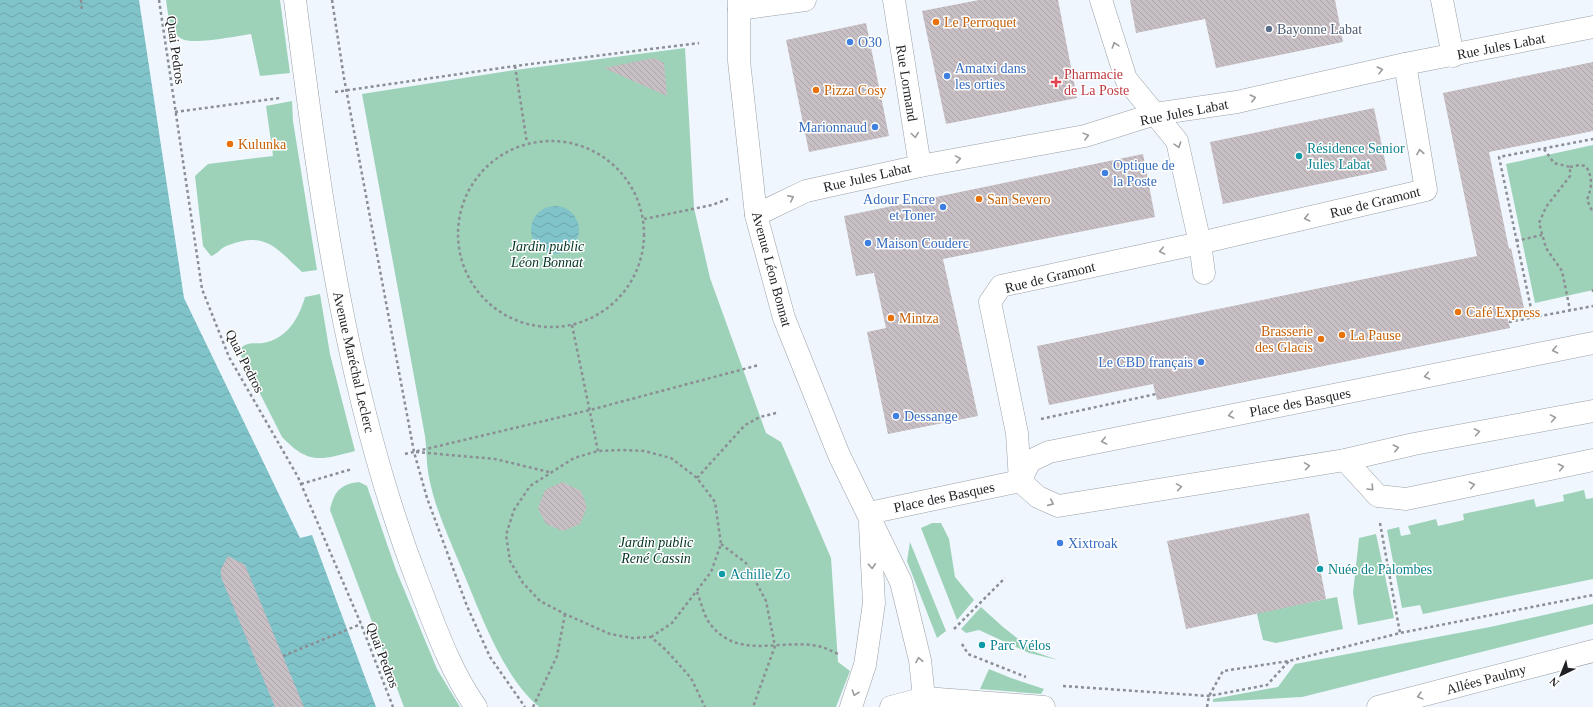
<svg xmlns="http://www.w3.org/2000/svg" width="1593" height="707" viewBox="0 0 1593 707" font-family="Georgia,serif">
	<defs>
		<pattern id="water-waves" width="16" height="10" patternUnits="userSpaceOnUse"><rect width="16" height="10" fill="#80c3c9"/><path d="M0 5q4-4 8 0t8 0" fill="none" stroke="#6ea7ac"/></pattern>
		<pattern id="building-back-hatch" width="6" height="6" patternUnits="userSpaceOnUse"><rect width="6" height="6" fill="#c8bfc4"/><path d="M-1 5l2 2M0 0l6 6M5-1l2 2" fill="none" stroke="#aba4a8"/></pattern>
	</defs>
	<rect width="100%" height="100%" fill="#eff6fd"/>
	<g fill="#9dd2b9">
		<path d="M166,0H280L290,73L260,76L251,34C237,36 193,45 182,39C169,32 168,13 166,0Z"/>
		<path d="M685,48L694,208L710,278L766,433L781,442L831,558L838,662L850,671L836,707H539C502,676 480,612 461,567C450,540 436,511 430,482C426,467 427,451 425,436L362,94L515,70Z"/>
		<path d="M292,101L293,121L317,270L302,272C277,249 266,231 229,245C221,247 218,254 211,256L203,246L195,176L208,164L273,156L266,106Z"/>
		<path d="M1593,145V290L1535,303L1506,164Z"/>
		<path d="M320,294L330,354L355,451C320,460 309,465 282,437L240,354L242,347C249,342 254,344 263,343C287,339 299,318 305,297Z"/>
		<path d="M359,482L367,486L396,570L437,669L460,707H404L330,510C334,492 340,484 359,482Z"/>
		<path d="M1584,490L1586,499L1593,498V579L1423,614L1420,605L1402,608L1387,530L1399,527L1401,536L1411,534L1408,526L1436,519L1438,526L1464,520L1463,514L1534,499L1536,507L1564,501L1563,495Z"/>
		<path d="M932,523H941L949,539L955,577L974,600L957,620L921,528Z"/>
		<path d="M1376,534L1394,618L1358,625L1353,593L1359,538Z"/>
		<path d="M910,542L946,631L937,638L907,561Z"/>
		<path d="M1337,597L1343,629L1276,643L1263,640L1256,610L1259,612Z"/>
		<path d="M1593,604V624L1302,697L1213,702V699L1278,687L1295,664L1490,627Z"/>
		<path d="M981,607L1003,627L1035,652L1058,660L1029,653L979,630L966,633L961,629Z"/>
		<path d="M989,669L1011,678L1044,689L1041,694L980,689Z"/>
	</g>
	<g fill="url(#water-waves)">
		<path d="M0,0H139L184,298L300,538L312,535L376,707H0Z"/>
		<circle cx="555" cy="230" r="24"/>
	</g>
	<g fill="url(#building-back-hatch)">
		<path d="M979,0H1058L1077,98L946,124L922,11Z"/>
		<path d="M1130,0H1335L1343,42L1216,68L1205,19L1136,33Z"/>
		<path d="M866,23L889,136L809,152L786,40Z"/>
		<path d="M654,58L664,63L667,96L604,68Z"/>
		<path d="M1593,62V131L1489,152L1509,249L1511,248L1524,308L1506,313L1510,328L1157,400L1153,384L1049,405L1037,346L1477,256L1443,93Z"/>
		<path d="M1374,108L1387,170L1223,204L1210,142Z"/>
		<path d="M1143,154L1155,217L943,259L978,416L888,434L867,332L886,328L874,273L856,276L844,216Z"/>
		<path d="M562,482L581,491L587,507L580,524L563,531L546,524L538,508L545,490Z"/>
		<path d="M1309,513L1326,599L1186,629L1167,541Z"/>
		<path d="M228,556L245,565L304,707H275L221,577V569Z"/>
	</g>
	<g fill="none" stroke-linecap="round" stroke-linejoin="round">
		<g stroke="#9aa0a6" stroke-width="23">
			<g id="minor">
				<path d="M295,0C320,196 346,395 417,580C434,623 449,669 476,707"/>
				<path d="M894,0L920,166"/>
				<path d="M1101,0L1126,79L1177,141L1200,243L1204,273"/>
				<path d="M1442,0L1453,56"/>
				<path d="M739,9L805,0"/>
				<path d="M756,215L806,191L920,166L1085,136L1155,114L1237,102L1405,64L1593,27"/>
				<path d="M1345,460L1378,496L1406,499L1593,460"/>
				<path d="M1020,481L1017,433L990,302L1001,286L1200,243L1426,190L1405,64"/>
				<path d="M1020,481L1030,461L1049,452L1593,343"/>
				<path d="M1020,481L1038,497L1058,506L1345,460L1414,444L1593,411"/>
				<path d="M869,513L1020,481"/>
			</g>
		</g>
		<g stroke="#9aa0a6" stroke-width="23">
			<g id="major">
				<path d="M739,0V61L756,215L784,318L839,455L901,582L920,660L925,707"/>
				<path d="M851,707L865,665L874,603L870,524"/>
				<path d="M891,707L925,698L1044,707"/>
				<path d="M1378,707L1593,651"/>
			</g>
		</g>
		<g stroke="#8b8f94" stroke-width="2.5" stroke-dasharray="3 3" stroke-linecap="butt">
			<path d="M81,0L82,11"/>
			<path d="M159,0L202,289L229,357L298,477L361,624L393,707"/>
			<path d="M332,0L344,78L414,452L427,498L467,606L490,657L525,707"/>
			<path d="M515,66L527,143"/>
			<path d="M335,92L515,66L699,43"/>
			<path d="M175,112L280,98"/>
			<circle cx="551" cy="234" r="93"/>
			<path d="M1544,149L1554,163L1570,167V176L1546,207L1539,223L1546,248L1562,271L1570,310"/>
			<path d="M1570,167L1579,165L1586,166C1593,179 1592,186 1587,200L1593,213"/>
			<path d="M644,219L712,205L728,199"/>
			<path d="M1516,241L1542,235"/>
			<path d="M1593,289V294"/>
			<path d="M1533,318L1499,157L1593,139"/>
			<path d="M1509,322L1593,306"/>
			<path d="M572,325L598,451"/>
			<path d="M1041,419L1156,394"/>
			<path d="M416,452L495,459L549,472"/>
			<path d="M405,454L590,410L759,365"/>
			<path d="M697,478L745,425L760,417L776,413"/>
			<path d="M301,484L352,469"/>
			<path d="M1380,523L1400,633"/>
			<path d="M721,544L746,563L766,601L775,646L753,707"/>
			<path d="M697,592C701,602 704,617 711,625C737,658 776,641 811,645C822,646 830,650 840,655"/>
			<path d="M954,629L1005,578"/>
			<path d="M651,637L672,623L711,572L721,544L715,502L697,478L671,458L644,451L623,450L598,451L574,458L530,486L514,510L506,535L510,561L523,583L540,601L565,614L610,634L632,638L651,637L666,650L691,678L705,707"/>
			<path d="M962,644L968,654L1026,677"/>
			<path d="M283,656L361,624"/>
			<path d="M1063,686L1209,696L1267,685L1289,661"/>
			<path d="M533,707L557,656L565,614"/>
			<path d="M1207,707L1209,696L1223,671L1289,661L1400,633L1593,595"/>
		</g>
		<use href="#minor" stroke="#fff" stroke-width="22"/>
		<use href="#major" stroke="#fff" stroke-width="22"/>
	</g>
	<defs><path id="oneway-chevron" d="M-2-3.5L2.5 0L-2 3.5" fill="none" stroke-width="1.6" stroke-linecap="round" stroke-linejoin="round"/></defs>
	<g stroke="#9a9b9c">
		<use href="#oneway-chevron" transform="translate(1115 45) rotate(-108)"/>
		<use href="#oneway-chevron" transform="translate(1380 70) rotate(-14)"/>
		<use href="#oneway-chevron" transform="translate(1253 98) rotate(-13)"/>
		<use href="#oneway-chevron" transform="translate(915 135) rotate(82)"/>
		<use href="#oneway-chevron" transform="translate(1086 136) rotate(-15)"/>
		<use href="#oneway-chevron" transform="translate(1178 145) rotate(72)"/>
		<use href="#oneway-chevron" transform="translate(1420 152) rotate(-100)"/>
		<use href="#oneway-chevron" transform="translate(958 159) rotate(-10)"/>
		<use href="#oneway-chevron" transform="translate(791 198) rotate(-26)"/>
		<use href="#oneway-chevron" transform="translate(1307 218) rotate(167)"/>
		<use href="#oneway-chevron" transform="translate(1162 251) rotate(168)"/>
		<use href="#oneway-chevron" transform="translate(1555 350) rotate(169)"/>
		<use href="#oneway-chevron" transform="translate(1427 376) rotate(169)"/>
		<use href="#oneway-chevron" transform="translate(1231 415) rotate(169)"/>
		<use href="#oneway-chevron" transform="translate(1553 418) rotate(-10)"/>
		<use href="#oneway-chevron" transform="translate(1477 432) rotate(-10)"/>
		<use href="#oneway-chevron" transform="translate(1104 441) rotate(169)"/>
		<use href="#oneway-chevron" transform="translate(1396 448) rotate(-13)"/>
		<use href="#oneway-chevron" transform="translate(1307 466) rotate(-9)"/>
		<use href="#oneway-chevron" transform="translate(1561 467) rotate(-12)"/>
		<use href="#oneway-chevron" transform="translate(1472 485) rotate(-12)"/>
		<use href="#oneway-chevron" transform="translate(1179 487) rotate(-9)"/>
		<use href="#oneway-chevron" transform="translate(1371 488) rotate(47)"/>
		<use href="#oneway-chevron" transform="translate(1051 503) rotate(24)"/>
		<use href="#oneway-chevron" transform="translate(872 566) rotate(87)"/>
		<use href="#oneway-chevron" transform="translate(919 660) rotate(-101)"/>
		<use href="#oneway-chevron" transform="translate(855 693) rotate(109)"/>
		<use href="#oneway-chevron" transform="translate(1420 696) rotate(165)"/>
	</g>
	<g fill="#e8710a" stroke="#fff" stroke-width="1.5">
		<circle cx="936" cy="22" r="4"/>
		<circle cx="816" cy="90" r="4"/>
		<circle cx="230" cy="144" r="4"/>
		<circle cx="979" cy="199" r="4"/>
		<circle cx="1458" cy="312" r="4"/>
		<circle cx="891" cy="318" r="4"/>
		<circle cx="1342" cy="335" r="4"/>
		<circle cx="1321" cy="339" r="4"/>
	</g>
	<circle fill="#5c6f8a" stroke="#fff" stroke-width="1.5" cx="1269" cy="29" r="4"/>
	<g fill="#3f7fe0" stroke="#fff" stroke-width="1.5">
		<circle cx="850" cy="42" r="4"/>
		<circle cx="947" cy="76" r="4"/>
		<circle cx="875" cy="127" r="4"/>
		<circle cx="1105" cy="173" r="4"/>
		<circle cx="943" cy="207" r="4"/>
		<circle cx="868" cy="243" r="4"/>
		<circle cx="1201" cy="362" r="4"/>
		<circle cx="896" cy="416" r="4"/>
		<circle cx="1060" cy="543" r="4"/>
	</g>
	<path fill="#e0444e" stroke="#fff" stroke-width="1.5" d="M1054 76h4v4h4v4h-4v4h-4v-4h-4v-4h4z"/>
	<g fill="#0f9aa8" stroke="#fff" stroke-width="1.5">
		<circle cx="1299" cy="156" r="4"/>
		<circle cx="1320" cy="569" r="4"/>
		<circle cx="722" cy="574" r="4"/>
		<circle cx="982" cy="645" r="4"/>
	</g>
	<g text-anchor="middle" stroke-width="3" stroke-linejoin="round" paint-order="stroke">
		<g font-size="14" fill="#c56008" stroke="#fff" text-anchor="start">
			<text x="944" y="27">Le Perroquet</text>
			<text x="824" y="95">Pizza Cosy</text>
			<text x="238" y="149">Kulunka</text>
			<text x="987" y="204">San Severo</text>
			<text x="1466" y="317">Café Express</text>
			<text x="899" y="323">Mintza</text>
			<text x="1313" y="336" text-anchor="end">Brasserie<tspan x="1313" dy="16">des Glacis</tspan></text>
			<text x="1350" y="340">La Pause</text>
		</g>
		<g font-size="14" fill="#4e5e75" stroke="#fff" text-anchor="start">
			<text x="1277" y="34">Bayonne Labat</text>
		</g>
		<g font-size="14" fill="#366cbe" stroke="#fff" text-anchor="start">
			<text x="858" y="47">O30</text>
			<text x="955" y="73">Amatxi dans<tspan x="955" dy="16">les orties</tspan></text>
			<text x="867" y="132" text-anchor="end">Marionnaud</text>
			<text x="1113" y="170">Optique de<tspan x="1113" dy="16">la Poste</tspan></text>
			<text x="935" y="204" text-anchor="end">Adour Encre<tspan x="935" dy="16">et Toner</tspan></text>
			<text x="876" y="248">Maison Couderc</text>
			<text x="1193" y="367" text-anchor="end">Le CBD français</text>
			<text x="904" y="421">Dessange</text>
			<text x="1068" y="548">Xixtroak</text>
		</g>
		<g font-size="14" fill="#1f2124" stroke="#fff">
			<text transform="translate(1501 46) rotate(-11)" y="5">Rue Jules Labat</text>
			<text transform="translate(176 50) rotate(82)" y="5">Quai Pedros</text>
			<text transform="translate(907 83) rotate(81)" y="5">Rue Lormand</text>
			<text transform="translate(1184 112) rotate(-11)" y="5">Rue Jules Labat</text>
			<text transform="translate(867 177) rotate(-13)" y="5">Rue Jules Labat</text>
			<text transform="translate(1375 202) rotate(-14)" y="5">Rue de Gramont</text>
			<text transform="translate(772 269) rotate(75)" y="5">Avenue Léon Bonnat</text>
			<text transform="translate(1050 277) rotate(-14)" y="5">Rue de Gramont</text>
			<text transform="translate(245 361) rotate(63)" y="5">Quai Pedros</text>
			<text transform="translate(354 362) rotate(77)" y="5">Avenue Maréchal Leclerc</text>
			<text transform="translate(1300 402) rotate(-11)" y="5">Place des Basques</text>
			<text transform="translate(944 497) rotate(-12)" y="5">Place des Basques</text>
			<text transform="translate(383 655) rotate(69)" y="5">Quai Pedros</text>
			<text transform="translate(1486 679) rotate(-15)" y="5">Allées Paulmy</text>
		</g>
		<g font-size="14" fill="#be3a42" stroke="#fff" text-anchor="start">
			<text x="1064" y="79">Pharmacie<tspan x="1064" dy="16">de La Poste</tspan></text>
		</g>
		<g font-size="14" fill="#0d838f" stroke="#fff" text-anchor="start">
			<text x="1307" y="153">Résidence Senior<tspan x="1307" dy="16">Jules Labat</tspan></text>
			<text x="1328" y="574">Nuée de Palombes</text>
			<text x="730" y="579">Achille Zo</text>
			<text x="990" y="650">Parc Vélos</text>
		</g>
		<g font-size="14" font-style="italic" fill="#003221" stroke="#fff">
			<text x="547" y="251">Jardin public<tspan x="547" dy="16">Léon Bonnat</tspan></text>
			<text x="656" y="547">Jardin public<tspan x="656" dy="16">René Cassin</tspan></text>
		</g>
	</g>
	<g transform="translate(1561 675) rotate(223)" stroke="#ffffff" stroke-width="3" paint-order="stroke">
	<path d="M0-3L7 15L0 10L-7 15Z" fill="#1f2124"/>
	<text y="-6" font-size="11" font-weight="bold" text-anchor="middle" fill="#1f2124">N</text>
	</g>
</svg>
